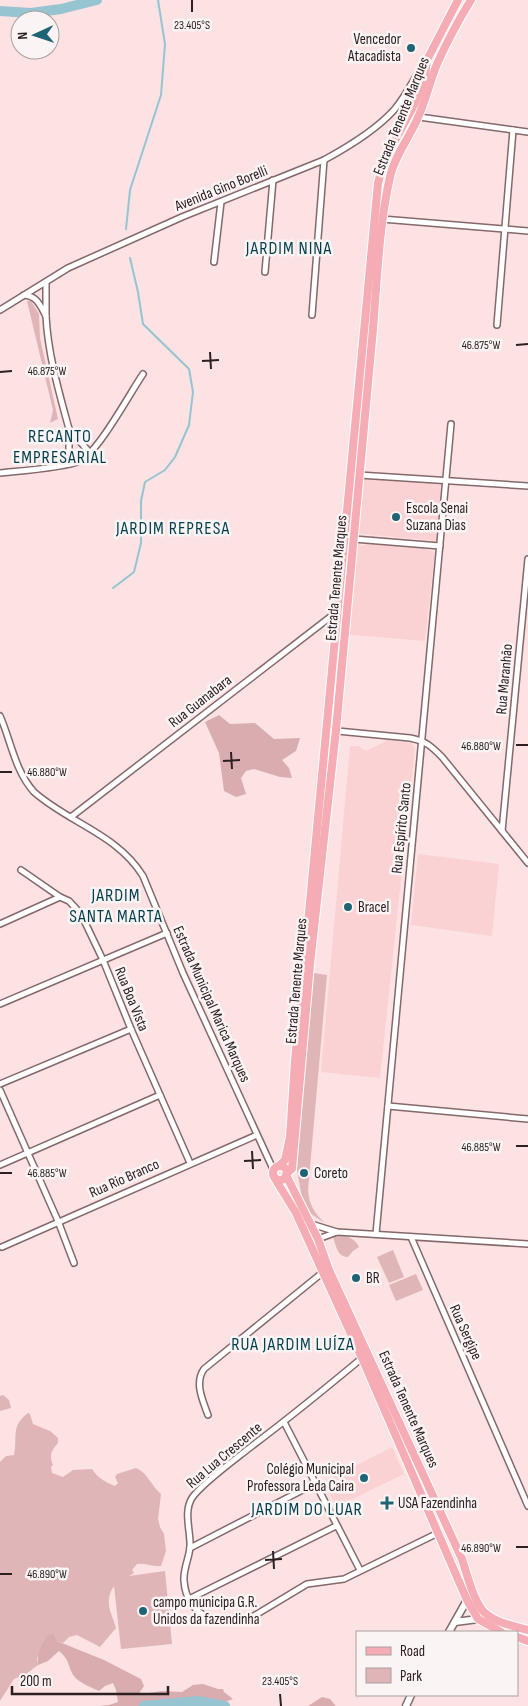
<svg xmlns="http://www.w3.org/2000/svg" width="528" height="1706" viewBox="0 0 528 1706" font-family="'Sofia Sans Condensed',sans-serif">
	<rect width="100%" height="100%" fill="#fce2e3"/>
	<g fill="#fbd2d4">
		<path d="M358,479H381L441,484L437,541L352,533Z"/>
		<path d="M358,542L361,546L370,543L419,547L435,552L425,641L343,634L355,543Z"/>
		<path d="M388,740L411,743L415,748L380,1078L321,1072L350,746H358L366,751Z"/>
		<path d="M418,854L499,864L492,936L411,925Z"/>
		<path d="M392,1447L404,1474L336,1507L324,1482Z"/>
	</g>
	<g fill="#e0b5b7">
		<path d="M27,301H31L39,314L40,338L58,419L50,423L53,410Z"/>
		<path d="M314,973L327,975L308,1190C309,1204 314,1213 325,1223L311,1214L302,1198L297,1170L302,1094Z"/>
		<path d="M335,1235C345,1235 354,1237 359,1247L353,1251L348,1257C337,1257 336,1245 333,1237Z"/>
		<path d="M393,1250L404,1277L389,1283L377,1257Z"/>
		<path d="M416,1274L423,1290L396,1301L389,1285Z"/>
		<path d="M3,1395L9,1400L11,1408L0,1411V1396Z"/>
		<path d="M28,1413L30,1414L33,1424L50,1431L58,1438V1443C51,1451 49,1455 53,1465L51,1467L52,1473L63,1477L73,1470L92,1469C98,1478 105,1482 115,1486L118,1483L115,1477L117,1474L136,1468C148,1473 151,1486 161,1494L158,1519L160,1527L164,1534L166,1551L161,1566C152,1567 146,1563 137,1564L132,1570L134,1573L129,1576L165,1571L172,1644L121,1649L114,1586C103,1602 112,1613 116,1628L100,1647L77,1635L69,1637L63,1643L57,1641L54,1634L37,1658L38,1665L26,1674L14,1679L0,1701V1462L6,1456L14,1455C18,1436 10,1427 28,1413Z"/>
	</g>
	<g fill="#d9adaf">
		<path d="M219,715L230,724L255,723L274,739L300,738L296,751L282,760L289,768L292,778L280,777L254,769L246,771L241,778L246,794L236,797L224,791L219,753L205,722Z"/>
		<path d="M54,1634L57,1641L104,1660L141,1679L144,1686L138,1695L161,1691L182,1692L193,1685L203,1684L218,1689H223L224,1692L233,1699L225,1702L226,1706H99L109,1705L118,1702L116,1690L113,1683L105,1686L99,1691C92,1688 78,1682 74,1676C67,1666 71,1661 59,1651L48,1661L38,1665C37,1653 41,1645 48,1635Z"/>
		<path d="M322,1697L330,1699L336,1706H308Z"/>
	</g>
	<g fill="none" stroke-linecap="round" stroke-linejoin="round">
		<g stroke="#96c4d1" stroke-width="2">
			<path d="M126,229L130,190L161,95L165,44L158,0"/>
			<path d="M113,588L134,572L141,543V501L145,482L165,470L175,457L189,425L193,392L189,369L143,324L138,292L130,258"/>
		</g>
		<g stroke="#96c4d1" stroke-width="10">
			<path d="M0,11L31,13L61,9L97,0"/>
			<path d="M144,1706L198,1701L225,1706"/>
		</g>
		<g stroke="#84686a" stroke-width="8">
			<g id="minor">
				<path d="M419,117L528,132"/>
				<path d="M382,219L528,231"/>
				<path d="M214,262L221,202"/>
				<path d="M265,272L273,180"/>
				<path d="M24,295C37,296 40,305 46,316V282"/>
				<path d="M0,310L68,268L182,217L324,160C348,147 375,131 394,110C407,95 415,76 426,60"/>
				<path d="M312,315L324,160"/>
				<path d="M46,316C48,355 59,392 69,429"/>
				<path d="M497,325L513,130"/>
				<path d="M69,464V429L90,453"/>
				<path d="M0,473C19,471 65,468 80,461C99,451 130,393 143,374"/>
				<path d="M359,475L528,486"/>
				<path d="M354,539L440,546"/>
				<path d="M0,716C11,741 15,771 34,792C69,823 117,834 143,876L183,973L273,1169"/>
				<path d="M327,730L410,738C426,741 431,746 442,757L528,863"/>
				<path d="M71,817L338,611L347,612"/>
				<path d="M502,831L528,559"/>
				<path d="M21,870L60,897L69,901L81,914L103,960L131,1029L190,1163"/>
				<path d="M0,924L60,897"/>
				<path d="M0,1004L167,933"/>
				<path d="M0,1084L131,1029"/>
				<path d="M0,1090L58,1221L74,1263"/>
				<path d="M388,1106L528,1119"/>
				<path d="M0,1165L160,1095"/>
				<path d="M311,1224L337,1232L528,1244"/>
				<path d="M376,1234L451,424"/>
				<path d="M411,1237L528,1506"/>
				<path d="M318,1239L337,1232"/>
				<path d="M2,1247L257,1135"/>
				<path d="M362,1358C326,1388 289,1418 252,1446C237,1458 201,1484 192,1498C183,1512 191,1532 190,1547C189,1559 183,1569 184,1581C187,1617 221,1629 252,1617L307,1584L344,1579L438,1533"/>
				<path d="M208,1415C203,1401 194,1383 204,1369L322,1273"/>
				<path d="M284,1422L360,1570"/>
				<path d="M190,1548L316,1483"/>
				<path d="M189,1599L336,1526"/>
			</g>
		</g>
		<g stroke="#84686a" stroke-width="9">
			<g id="tertiary">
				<path d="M455,1622L478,1619"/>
				<path d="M449,1632L467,1600"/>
				<path d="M406,1706L411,1695"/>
			</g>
		</g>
		<g stroke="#fff" stroke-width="10">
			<g id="primary">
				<path d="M279,1166L285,1160L290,1137L295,1061L378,183L384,161L416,101L425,76L427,60L458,0"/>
				<circle cx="280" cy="1173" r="7"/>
				<path d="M287,1173L292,1169L310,964L336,730L372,340C377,286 378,230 390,177C395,154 411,136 419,115C426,99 430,81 437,64C447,42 458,21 471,0"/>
				<path d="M286,1175L318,1239L329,1270L462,1559C467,1574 474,1603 485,1613C496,1623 514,1626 528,1630"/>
				<path d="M274,1177L296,1213L362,1358L467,1600L478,1619L501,1632"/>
				<path d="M517,1637L528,1641"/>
			</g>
		</g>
		<use href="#minor" stroke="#fff" stroke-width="5"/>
		<use href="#tertiary" stroke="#fff" stroke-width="6"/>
		<use href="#primary" stroke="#f6acb4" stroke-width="8"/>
	</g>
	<path fill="none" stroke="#2c2021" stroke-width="2" d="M192,0V12M516,345L528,344M210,352L211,369M202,361L219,360M0,372L12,371M516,745H528M231,752L232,769M223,761L240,760M0,772H12M516,1146H528M252,1151L253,1169M244,1161L261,1160M0,1173H12M516,1547H528M273,1551L274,1569M265,1560L282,1559M0,1574H12M280,1694L281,1706"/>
	<g fill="#1e6475" stroke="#fbf4f5" stroke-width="2">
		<circle cx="411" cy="48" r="5"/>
		<circle cx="396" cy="517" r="5"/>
		<circle cx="348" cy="907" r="5"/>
		<circle cx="304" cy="1173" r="5"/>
		<circle cx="356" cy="1278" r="5"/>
		<circle cx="364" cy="1478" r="5"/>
		<path d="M384.5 1495.5h5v5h5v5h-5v5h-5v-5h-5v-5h5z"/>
		<circle cx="143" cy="1611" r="5"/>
	</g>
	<g text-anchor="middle" stroke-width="5" stroke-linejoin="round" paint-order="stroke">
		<g font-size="15" fill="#2c2021" stroke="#fbf4f5" text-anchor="start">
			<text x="401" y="44" text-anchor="end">Vencedor<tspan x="401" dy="17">Atacadista</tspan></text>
			<text x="406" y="513">Escola Senai<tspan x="406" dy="17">Suzana Dias</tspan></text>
			<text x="358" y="912">Bracel</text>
			<text x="314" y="1178">Coreto</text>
			<text x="366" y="1283">BR</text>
			<text x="354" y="1474" text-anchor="end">Colégio Municipal<tspan x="354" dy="17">Professora Leda Caira</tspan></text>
			<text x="398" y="1508">USA Fazendinha</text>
			<text x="153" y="1607">campo municipa G.R.<tspan x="153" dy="17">Unidos da fazendinha</tspan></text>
		</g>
		<g font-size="15" fill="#2c2021" stroke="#fbf4f5">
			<text transform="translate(401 116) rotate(-68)" y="5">Estrada Tenente Marques</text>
			<text transform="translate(221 188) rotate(-22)" y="5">Avenida Gino Borelli</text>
			<text transform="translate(336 578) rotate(-85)" y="5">Estrada Tenente Marques</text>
			<text transform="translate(504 679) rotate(-85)" y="5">Rua Maranhão</text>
			<text transform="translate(200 701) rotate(-38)" y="5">Rua Guanabara</text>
			<text transform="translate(401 828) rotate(-84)" y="5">Rua Espírito Santo</text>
			<text transform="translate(296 981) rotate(-85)" y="5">Estrada Tenente Marques</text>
			<text transform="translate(132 999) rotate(68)" y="5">Rua Boa Vista</text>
			<text transform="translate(212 1004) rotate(66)" y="5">Estrada Municipal Marica Marques</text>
			<text transform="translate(124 1178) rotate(-24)" y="5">Rua Rio Branco</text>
			<text transform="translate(466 1332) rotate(66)" y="5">Rua Sergipe</text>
			<text transform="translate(409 1409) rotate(66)" y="5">Estrada Tenente Marques</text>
			<text transform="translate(224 1455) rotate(-40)" y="5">Rua Lua Crescente</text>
		</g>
		<g font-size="18" letter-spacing="1" fill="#003e4b" stroke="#fbf4f5">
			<text x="289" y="254">JARDIM NINA</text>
			<text x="60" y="442">RECANTO<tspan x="60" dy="21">EMPRESARIAL</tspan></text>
			<text x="173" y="534">JARDIM REPRESA</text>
			<text x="116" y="901">JARDIM<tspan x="116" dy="21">SANTA MARTA</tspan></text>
			<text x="293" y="1350">RUA JARDIM LUÍZA</text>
			<text x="307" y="1515">JARDIM DO LUAR</text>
		</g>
	</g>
	<g font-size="12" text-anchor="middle" fill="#2c2021" stroke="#fbf4f5" stroke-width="5" stroke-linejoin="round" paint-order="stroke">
		<text x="192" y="29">23.405°S</text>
		<text x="481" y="349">46.875°W</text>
		<text x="47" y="375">46.875°W</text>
		<text x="481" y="750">46.880°W</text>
		<text x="47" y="776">46.880°W</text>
		<text x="481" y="1151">46.885°W</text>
		<text x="47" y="1177">46.885°W</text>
		<text x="481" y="1552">46.890°W</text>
		<text x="47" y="1578">46.890°W</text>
		<text x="280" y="1685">23.405°S</text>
	</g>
	<rect x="356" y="1631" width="162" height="65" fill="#fbf4f5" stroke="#a89fa0"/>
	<rect x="366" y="1647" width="25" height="8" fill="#f6acb4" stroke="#a89fa0"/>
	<text x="400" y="1656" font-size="15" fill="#2c2021">Road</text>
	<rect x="366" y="1668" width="25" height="15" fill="#e0b5b7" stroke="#a89fa0"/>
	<text x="400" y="1681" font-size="15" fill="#2c2021">Park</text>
	<g transform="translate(35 35) rotate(267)"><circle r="24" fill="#fbf4f5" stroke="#a89fa0"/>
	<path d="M0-4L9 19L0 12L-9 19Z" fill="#1e6475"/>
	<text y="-8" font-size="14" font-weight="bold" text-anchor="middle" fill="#2c2021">N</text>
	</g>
	<path d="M12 1686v8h156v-8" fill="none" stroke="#2c2021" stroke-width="2.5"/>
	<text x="20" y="1686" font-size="15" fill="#2c2021" stroke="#fbf4f5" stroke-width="4" paint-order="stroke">200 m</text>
</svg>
